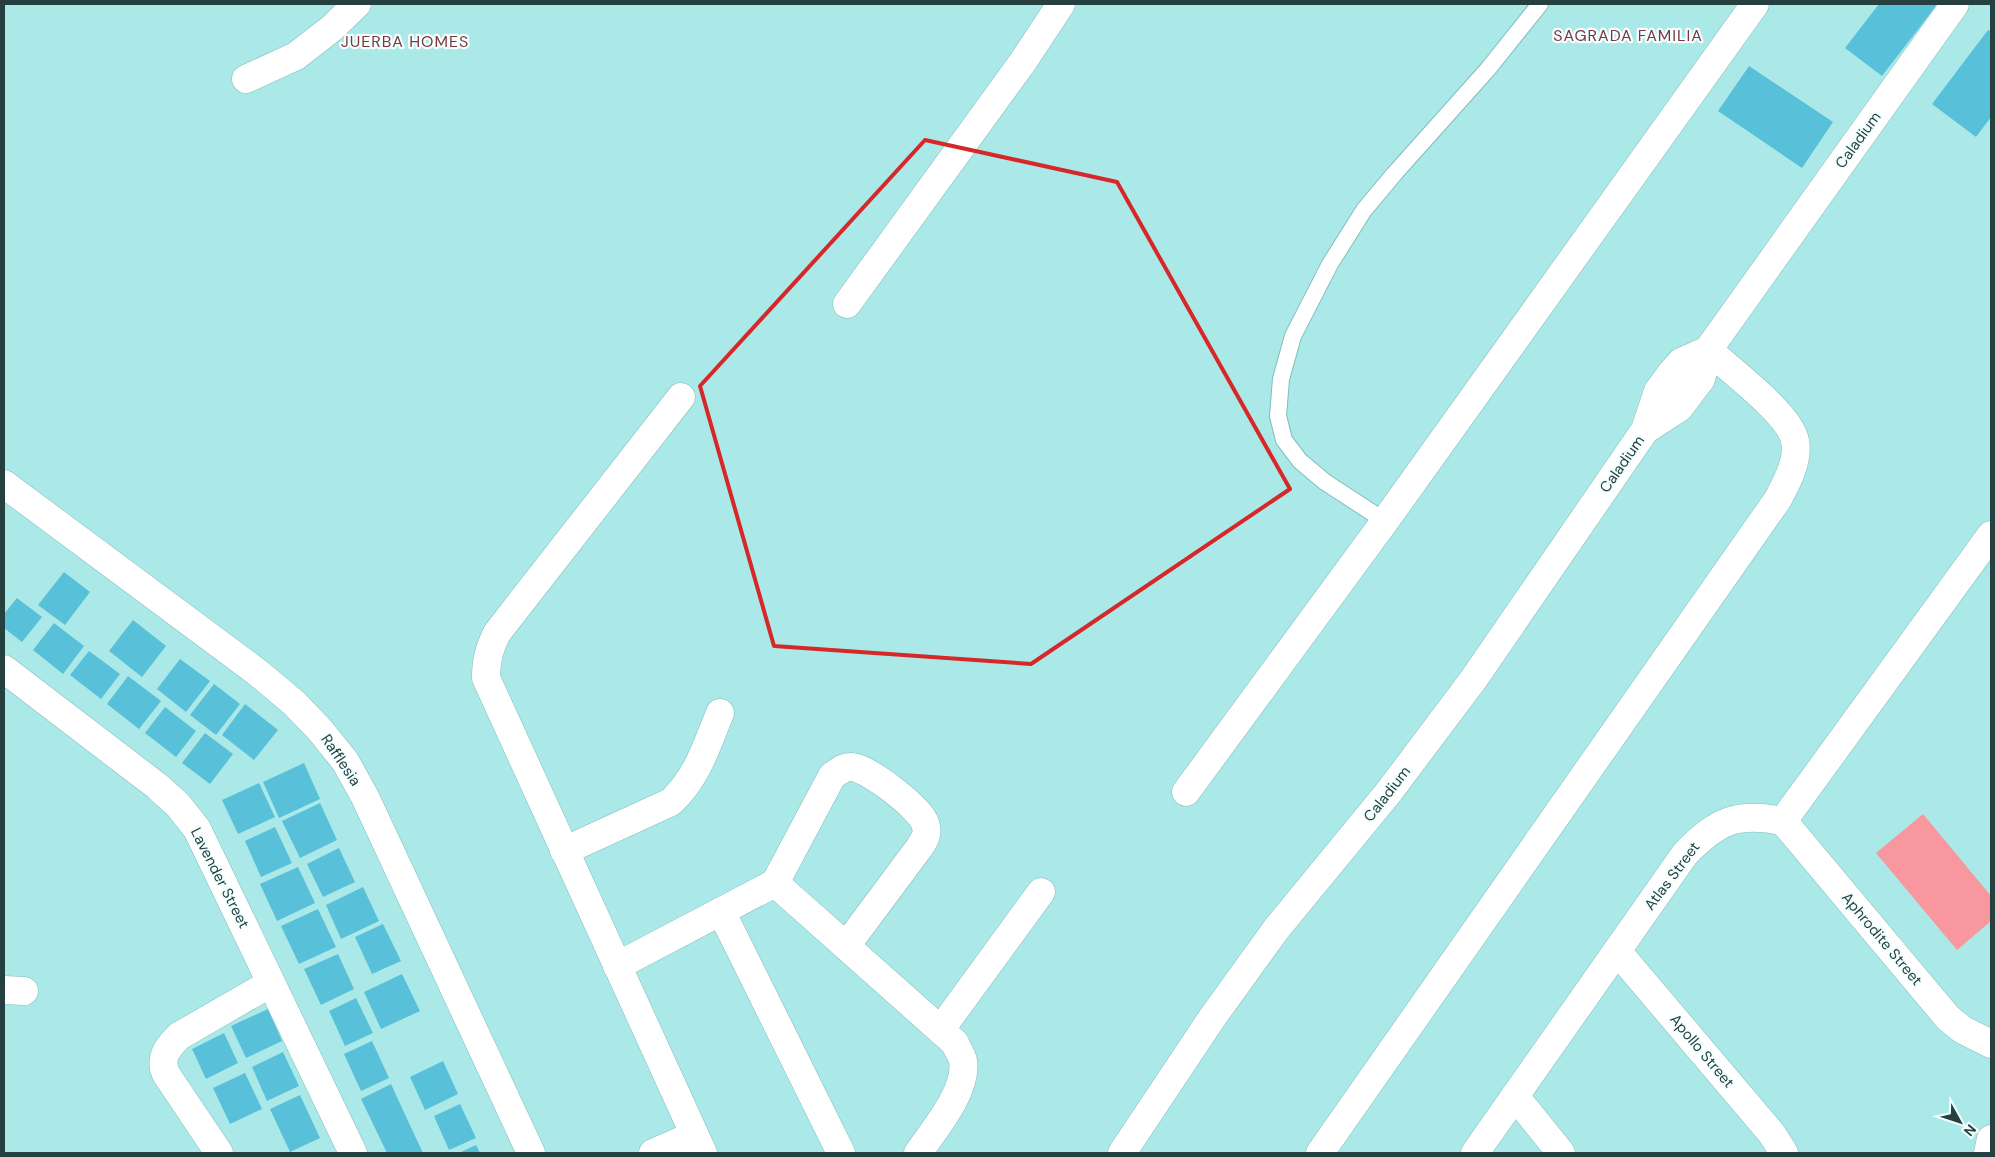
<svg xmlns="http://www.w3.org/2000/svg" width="1995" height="1157" viewBox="0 0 1995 1157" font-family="'DM Sans',sans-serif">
	<rect width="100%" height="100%" fill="#abe9e8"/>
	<path fill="#f8979d" d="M1923,814L1991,896V921L1957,950L1876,853Z"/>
	<g fill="#58c0d9">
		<path d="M1879,4H1934L1936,6L1882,76L1845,48Z"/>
		<path d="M1988,30L1991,32V117L1976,137L1932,104Z"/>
		<path d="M1749,66L1833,122L1802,168L1718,111Z"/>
		<path d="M64,572L90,592L65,625L38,605Z"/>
		<path d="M17,598L42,617L22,642L4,628V614Z"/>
		<path d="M133,620L166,646L142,677L109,651Z"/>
		<path d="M54,623L84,646L63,674L33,650Z"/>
		<path d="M89,651L120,674L101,699L70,675Z"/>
		<path d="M180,659L210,681L186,712L157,689Z"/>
		<path d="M128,676L161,701L139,729L107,704Z"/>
		<path d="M214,684L240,704L216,735L190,715Z"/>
		<path d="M245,704L278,730L254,760L222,735Z"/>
		<path d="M165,707L196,731L176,757L145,733Z"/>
		<path d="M205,733L233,754L210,784L182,763Z"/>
		<path d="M304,763L320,799L279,818L263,782Z"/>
		<path d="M259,783L275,817L238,834L222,800Z"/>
		<path d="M320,803L337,840L300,858L282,821Z"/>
		<path d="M275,827L292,863L261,877L245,841Z"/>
		<path d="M339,848L355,882L323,897L307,864Z"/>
		<path d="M298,867L315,903L277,921L260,884Z"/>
		<path d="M363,887L379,921L341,939L326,905Z"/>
		<path d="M318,909L336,947L299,964L281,926Z"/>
		<path d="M383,924L401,961L372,974L355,937Z"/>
		<path d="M338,954L354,989L321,1005L304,969Z"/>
		<path d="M402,974L420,1011L381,1029L364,992Z"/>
		<path d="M356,998L373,1033L345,1046L329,1011Z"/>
		<path d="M268,1009L282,1041L246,1058L231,1026Z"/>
		<path d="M224,1033L238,1063L206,1079L192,1049Z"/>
		<path d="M372,1041L389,1078L361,1091L344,1054Z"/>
		<path d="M283,1052L299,1086L267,1101L252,1067Z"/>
		<path d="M443,1061L458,1094L425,1110L410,1077Z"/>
		<path d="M245,1073L262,1109L230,1124L213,1088Z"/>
		<path d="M391,1084L408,1121L423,1153H387L361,1099Z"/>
		<path d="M300,1095L320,1138L290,1152L270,1109Z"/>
		<path d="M460,1104L476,1138L449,1150L434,1116Z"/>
		<path d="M476,1145L480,1153H459Z"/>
	</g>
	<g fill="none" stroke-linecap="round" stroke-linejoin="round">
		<g stroke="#81bdbd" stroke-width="18">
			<path id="service" d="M1385,521L1325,482L1300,461L1284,440L1278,416L1281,379L1293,336L1330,264L1364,210L1395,173L1488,69L1540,4"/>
		</g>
		<g stroke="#81bdbd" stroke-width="29">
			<g id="minor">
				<path d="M246,79L296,56L332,28L357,4"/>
				<path d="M847,304L1022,63L1061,4"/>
				<path d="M681,397L497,633C489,649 486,661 486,678L703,1153"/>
				<path d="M1645,430L1679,408L1701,379L1708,350L1955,4"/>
				<path d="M4,484L257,672L294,703L320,730L345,761L365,797L531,1153"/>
				<path d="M4,669L157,786L178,805L197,829L353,1153"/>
				<path d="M1186,792L1385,521L1755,4"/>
				<path d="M1783,821L1991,535"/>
				<path d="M1783,821L1948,1018L1963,1030L1991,1044"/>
				<path d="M564,851L671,802C698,776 706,747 720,713"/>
				<path d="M775,883L955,1043C957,1049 962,1055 963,1061C968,1090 934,1130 918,1153"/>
				<path d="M721,911L841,1153"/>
				<path d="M1617,951L1772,1134L1784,1153"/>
				<path d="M617,966L775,883L832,776C838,772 844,766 852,767C868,768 920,808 925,823C929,833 925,839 919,848L846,946"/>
				<path d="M4,990L24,991"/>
				<path d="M941,1029L1041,892"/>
				<path d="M1515,1096L1561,1153"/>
				<path d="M219,1153L166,1074C159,1058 167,1048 179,1036L271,983"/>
				<path d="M653,1153L694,1135"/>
				<path d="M1122,1153L1212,1018L1277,928L1388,793L1473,680L1645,430L1658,391L1672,372L1681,362L1708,350"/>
				<path d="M1320,1153L1778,499C1787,482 1799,460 1795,441C1791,415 1729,369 1708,350"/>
				<path d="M1475,1153L1685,854C1718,820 1737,812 1783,821"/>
				<path d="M1988,1153L1991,1139"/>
			</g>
		</g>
		<use href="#service" stroke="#fff" stroke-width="16"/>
		<use href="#minor" stroke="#fff" stroke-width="28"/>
	</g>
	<path fill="none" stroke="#d62828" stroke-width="4" stroke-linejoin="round" d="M925,140L1117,182L1290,489L1031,664L774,646L700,386Z"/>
	<g text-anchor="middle" stroke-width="4.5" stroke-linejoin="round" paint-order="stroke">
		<g font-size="15" fill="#263f3f" stroke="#f3ffff">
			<text transform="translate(1858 140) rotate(-54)" y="5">Caladium</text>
			<text transform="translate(1622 464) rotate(-55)" y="5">Caladium</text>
			<text transform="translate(341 760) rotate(56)" y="5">Rafflesia</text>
			<text transform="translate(1387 794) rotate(-52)" y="5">Caladium</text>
			<text transform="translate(1672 876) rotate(-53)" y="5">Atlas Street</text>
			<text transform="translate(220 878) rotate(63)" y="5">Lavender Street</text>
			<text transform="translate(1882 939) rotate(50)" y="5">Aphrodite Street</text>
			<text transform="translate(1702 1051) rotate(50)" y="5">Apollo Street</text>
		</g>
		<g font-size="16" letter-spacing="1" fill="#7e363d" stroke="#f3ffff">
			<text x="1628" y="41">SAGRADA FAMILIA</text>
			<text x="405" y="47">JUERBA HOMES</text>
		</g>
	</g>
	<rect width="1995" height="1157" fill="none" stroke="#263f3f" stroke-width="10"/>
	<g transform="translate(1960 1122) rotate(130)" stroke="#f3ffff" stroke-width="4" paint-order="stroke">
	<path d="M0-4L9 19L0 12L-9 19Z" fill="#263f3f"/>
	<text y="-8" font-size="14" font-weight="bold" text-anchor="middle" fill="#263f3f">N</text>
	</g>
</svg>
